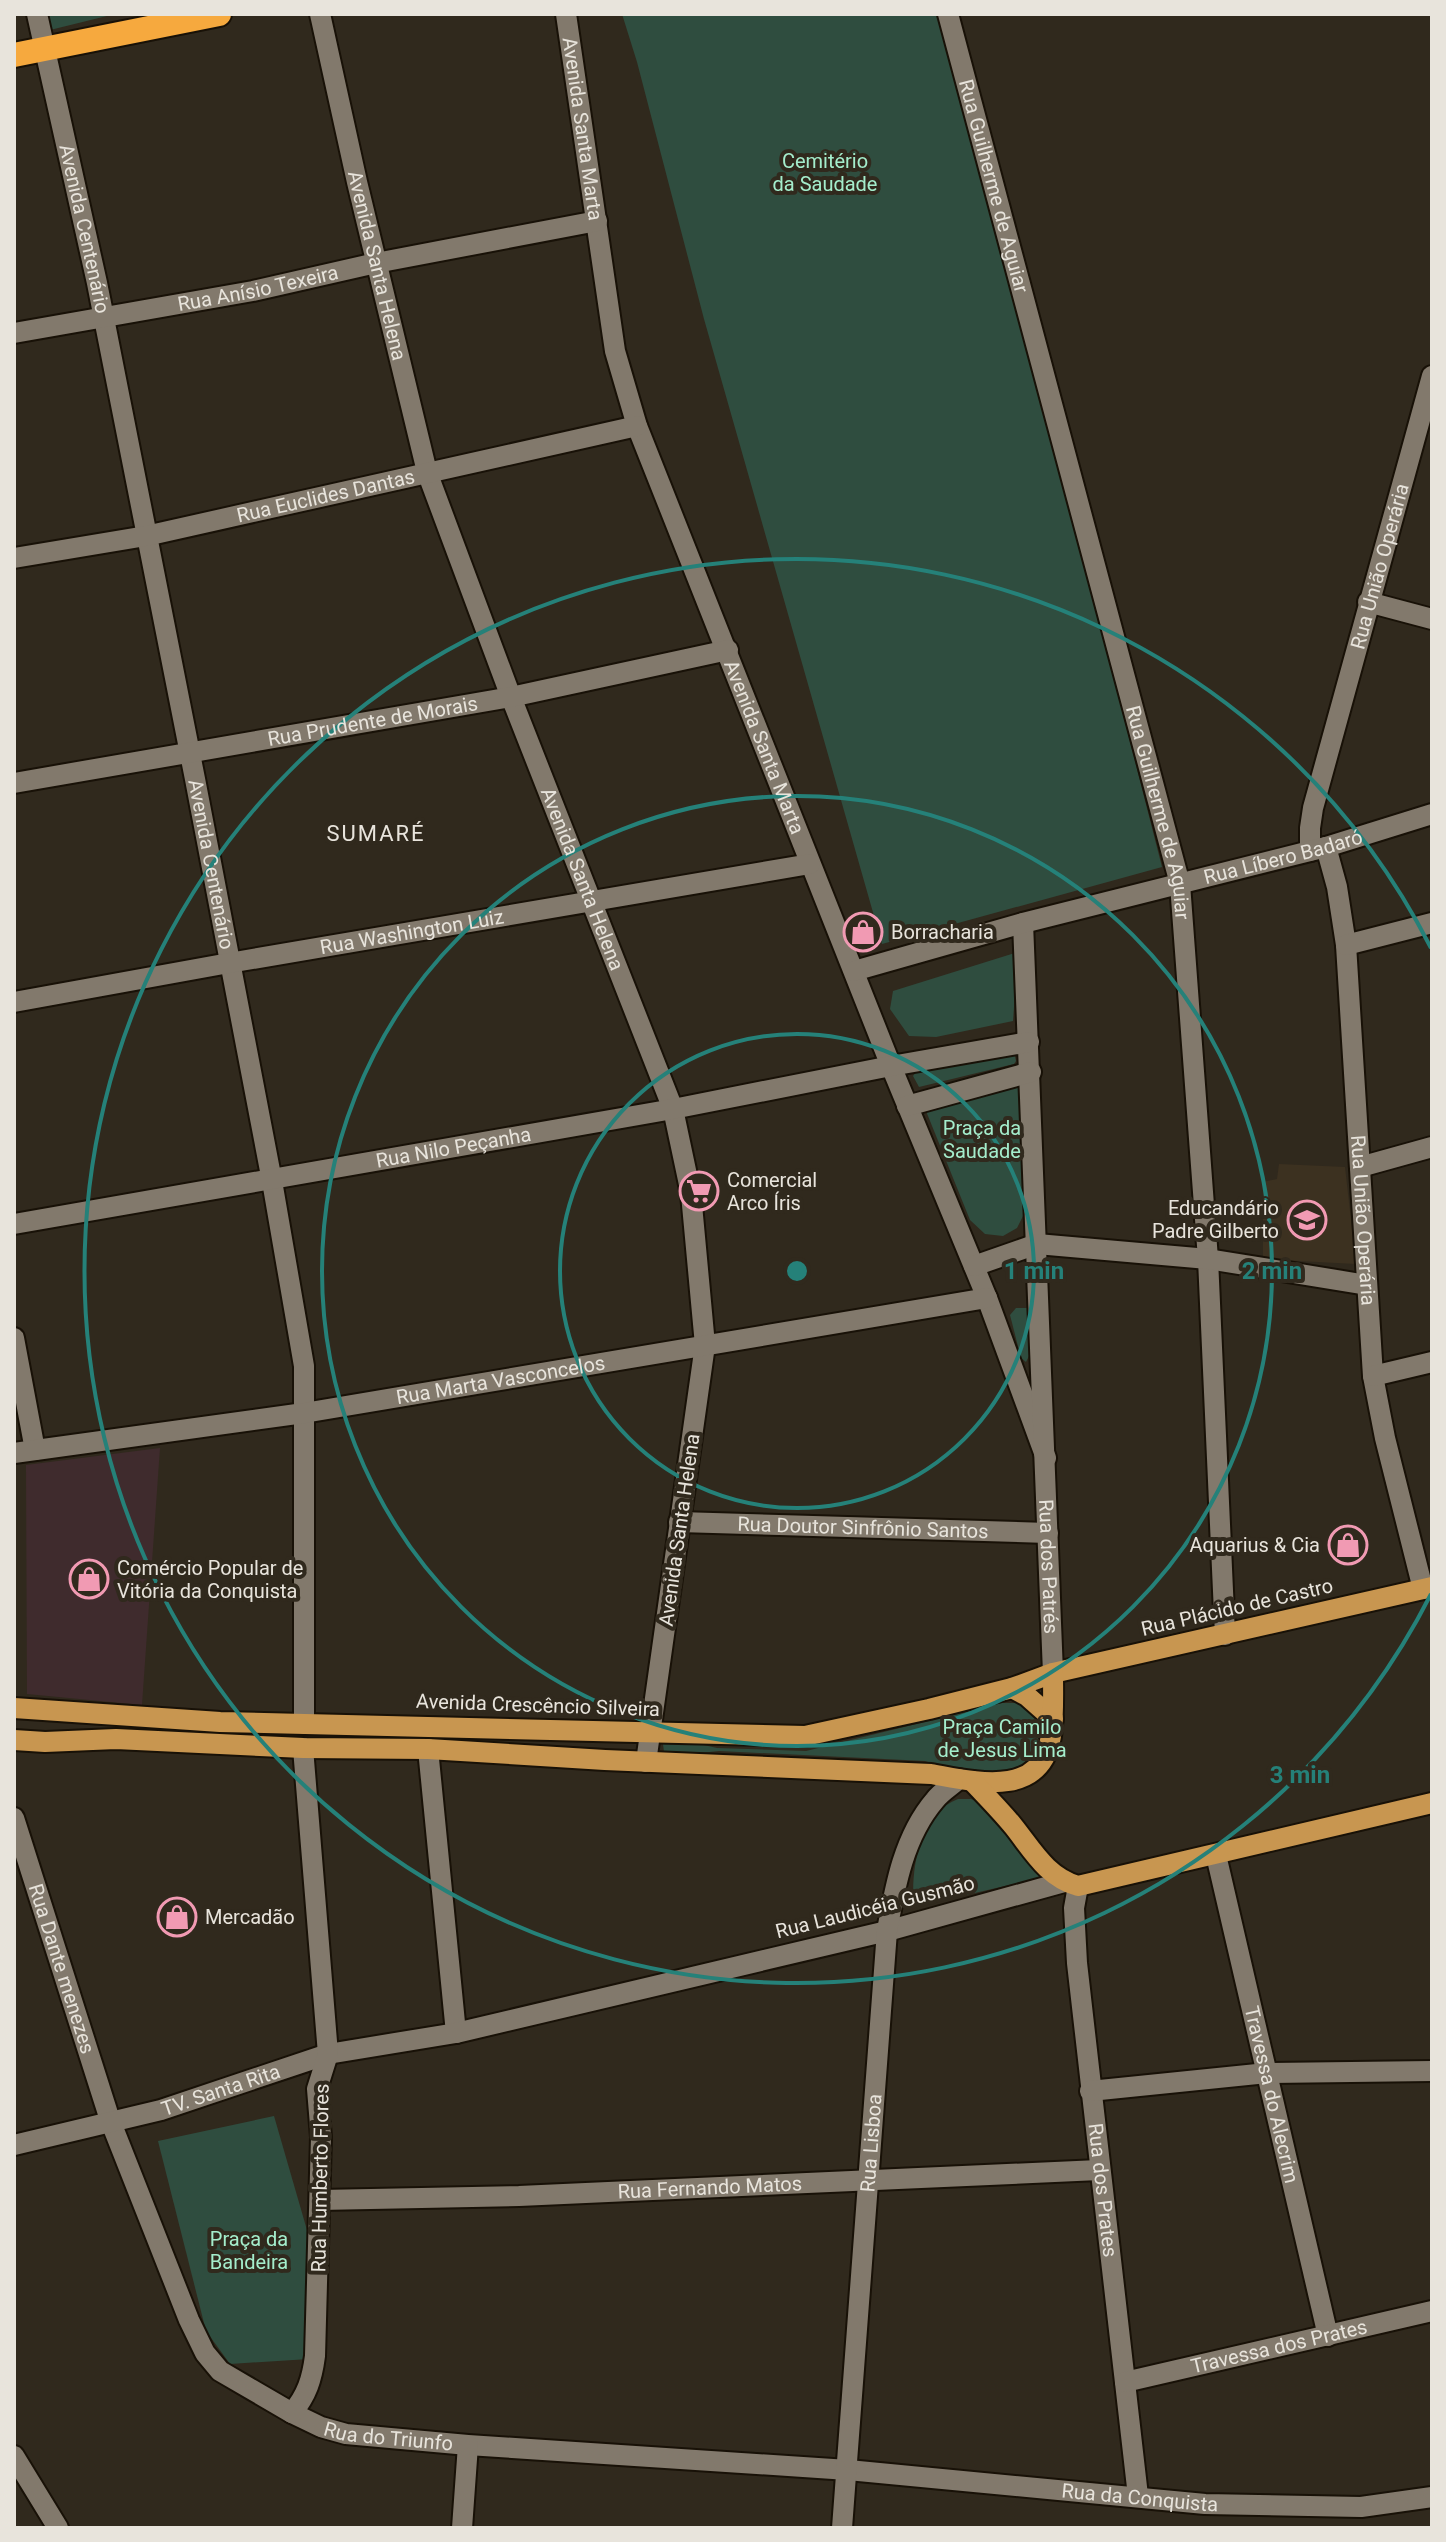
<svg xmlns="http://www.w3.org/2000/svg" width="1446" height="2542" viewBox="0 0 1446 2542" font-family="Roboto,sans-serif">
	<rect width="100%" height="100%" fill="#30291d"/>
	<path fill="#3f2b2d" d="M160,1448L142,1705L27,1694L26,1465Z"/>
	<path fill="#3c3120" d="M1279,1164L1345,1167L1356,1264L1263,1259V1182L1277,1179Z"/>
	<g fill="#2f4d3f">
		<path d="M43,14H115L46,31Z"/>
		<path d="M622,14H944L1162,867L882,944L704,319L637,62Z"/>
		<path d="M1018,952L1013,1021L936,1037L909,1036L890,1009L893,991Z"/>
		<path d="M1009,1050L1014,1052L1016,1061L1014,1064L919,1087L913,1076L916,1072Z"/>
		<path d="M1022,1085L1024,1214L1017,1228L1003,1236L985,1234L970,1220L926,1111Z"/>
		<path d="M1016,1308H1027L1031,1352L1026,1362L1021,1358L1010,1315Z"/>
		<path d="M1002,1703H1019L1042,1719L1046,1733L1033,1763L1008,1772L970,1776L925,1761L719,1751L672,1756L664,1752L663,1744L673,1738L717,1748L806,1751Z"/>
		<path d="M958,1799H971L985,1804L1048,1876L914,1907C910,1871 919,1813 958,1799Z"/>
		<path d="M274,2116L311,2244L309,2359L230,2364L206,2331L158,2141Z"/>
	</g>
	<g fill="none" stroke-linecap="round" stroke-linejoin="round">
		<g stroke="#181107" stroke-width="24">
			<g id="minor">
				<path id="s1" d="M37,14L97,283L195,779L272,1181L304,1366V1724"/>
				<path id="s2" d="M320,14L357,182L427,472L511,697L673,1109L691,1194L705,1345L646,1762"/>
				<path id="s3" d="M566,14L615,351L637,426L891,1066L987,1298L1046,1458"/>
				<path id="s4" d="M948,14L1180,884L1208,1259L1225,1635"/>
				<path id="s5" d="M14,333L253,291L376,263L597,221"/>
				<path id="s6" d="M14,558L146,536L637,426"/>
				<path d="M1368,602L1432,619"/>
				<path id="s7" d="M14,783L511,697L728,650"/>
				<path id="s8" d="M1326,847L1337,887L1346,945L1373,1376L1385,1438L1423,1589"/>
				<path id="s9" d="M1310,851V828L1313,808L1432,376"/>
				<path id="s10" d="M1023,923L1053,1673"/>
				<path d="M1346,945L1432,923"/>
				<path id="s11" d="M854,971L1023,923L1326,847L1432,814"/>
				<path id="s12" d="M14,1002L229,963L810,864"/>
				<path d="M907,1106L1031,1072"/>
				<path d="M1360,1167L1432,1147"/>
				<path id="s13" d="M14,1224L673,1109L891,1066L1029,1042"/>
				<path d="M974,1266L1037,1244L1208,1259L1367,1285"/>
				<path d="M14,1338L35,1450"/>
				<path d="M1373,1376L1432,1362"/>
				<path id="s14" d="M14,1453L304,1413L987,1298"/>
				<path id="s15" d="M679,1522L1048,1533"/>
				<path d="M428,1749L456,2033"/>
				<path id="s16" d="M14,1818L110,2120L189,2320L205,2353L220,2371L292,2413L321,2427L346,2434L468,2445L848,2470L1205,2504L1361,2507L1432,2497"/>
				<path id="s17" d="M1216,1855L1328,2336"/>
				<path id="s18" d="M1078,1886L1074,1908L1077,1963L1138,2496"/>
				<path d="M1090,2091L1267,2073L1432,2071"/>
				<path id="s19" d="M14,2145L161,2110L328,2054L456,2033L887,1931L1064,1882"/>
				<path id="s20" d="M320,2200L519,2196L1099,2170"/>
				<path id="s21" d="M1125,2382L1432,2311"/>
				<path d="M292,2413C307,2395 312,2379 315,2356L321,2137L317,2089L328,2054L303,1748"/>
				<path d="M14,2456L58,2528"/>
				<path d="M462,2528L468,2445"/>
				<path id="s22" d="M842,2528L887,1931C895,1886 904,1836 935,1800C941,1792 951,1786 959,1779"/>
			</g>
		</g>
		<g stroke="#181107" stroke-width="24">
			<g id="major">
				<path d="M1012,1688L1027,1696L1053,1719"/>
				<path d="M14,1708L220,1722L805,1736L929,1709L1012,1688L1053,1673L1432,1587"/>
				<path d="M14,1740L45,1742L116,1739L303,1748L428,1749L605,1760L931,1774C976,1782 1041,1799 1051,1736C1054,1716 1053,1694 1053,1673"/>
				<path d="M972,1781C986,1796 1001,1811 1014,1827C1033,1851 1047,1877 1078,1886L1432,1803"/>
			</g>
		</g>
		<g stroke="#181107" stroke-width="28">
			<path id="highway" d="M14,55L219,14"/>
		</g>
		<use href="#minor" stroke="#82796c" stroke-width="20"/>
		<use href="#major" stroke="#c89650" stroke-width="20"/>
		<use href="#highway" stroke="#f6a93e" stroke-width="24"/>
	</g>
	<g fill="none" stroke="#258179" stroke-width="4">
		<circle cx="797" cy="1271" r="237"/>
		<circle cx="797" cy="1271" r="475"/>
		<path d="M1431 1594A712 712 0 1 1 1431 948"/>
	</g>
	<defs>
		<g id="shop-ring" transform="scale(2)"><circle r="9.5" fill="#30291d" stroke="#f19ab3" stroke-width="1.5"/><path d="M-5-2.5h2.3a2.7 3.5 0 0 1 5.4 0H5L5.5 6h-11ZM-1.5-2.5h3a1.5 2.3 0 0 0-3 0Z" fill="#f19ab3"/></g>
		<g id="supermarket-ring" transform="scale(2)"><circle r="9.5" fill="#30291d" stroke="#f19ab3" stroke-width="1.5"/><path d="M-6-5.5h2.5l.6 2H6L4.5 2H-2.5L-4.4-4H-6ZM-1.5 3.2a1.3 1.3 0 1 0 .1 0ZM3 3.2a1.3 1.3 0 1 0 .1 0Z" fill="#f19ab3"/></g>
		<g id="school-ring" transform="scale(2)"><circle r="9.5" fill="#30291d" stroke="#f19ab3" stroke-width="1.5"/><path d="M0-5L7-2L0 1L-7-2ZM-4 1L0 2.5L4 1V4Q0 6-4 4Z" fill="#f19ab3"/></g>
	</defs>
	<g fill-rule="evenodd">
		<use href="#shop-ring" x="863" y="932"/>
		<use href="#supermarket-ring" x="699" y="1191"/>
		<use href="#school-ring" x="1307" y="1220"/>
		<use href="#shop-ring" x="1348" y="1545"/>
		<use href="#shop-ring" x="89" y="1579"/>
		<use href="#shop-ring" x="177" y="1917"/>
	</g>
	<g text-anchor="middle" stroke-width="8" stroke-linejoin="round" paint-order="stroke">
		<g font-size="20" fill="#e8e4dc" stroke="#30291d">
			<text dy="7" stroke="none"><textPath href="#s3" startOffset="116">Avenida Santa Marta</textPath></text>
			<text dy="7" stroke="none"><textPath href="#s4" startOffset="178">Rua Guilherme de Aguiar</textPath></text>
			<text dy="7" stroke="none"><textPath href="#s1" startOffset="220">Avenida Centenário</textPath></text>
			<text dy="7" stroke="none"><textPath href="#s2" startOffset="258">Avenida Santa Helena</textPath></text>
			<text dy="7" stroke="none"><textPath href="#s5" startOffset="248">Rua Anísio Texeira</textPath></text>
			<text dy="7" stroke="none"><textPath href="#s6" startOffset="318">Rua Euclides Dantas</textPath></text>
			<text dy="7" stroke="none"><textPath href="#s9" startOffset="294">Rua União Operária</textPath></text>
			<text dy="7" stroke="none"><textPath href="#s7" startOffset="364">Rua Prudente de Morais</textPath></text>
			<text dy="7" stroke="none"><textPath href="#s3" startOffset="764">Avenida Santa Marta</textPath></text>
			<text dy="7" stroke="none"><textPath href="#s4" startOffset="826">Rua Guilherme de Aguiar</textPath></text>
			<text dy="7" stroke="none"><textPath href="#s11" startOffset="444">Rua Líbero Badaró</textPath></text>
			<text dy="7" stroke="none"><textPath href="#s1" startOffset="868">Avenida Centenário</textPath></text>
			<text dy="7" stroke="none"><textPath href="#s2" startOffset="906">Avenida Santa Helena</textPath></text>
			<text dy="7" stroke="none"><textPath href="#s12" startOffset="404">Rua Washington Luiz</textPath></text>
			<text dy="7" stroke="none"><textPath href="#s13" startOffset="446">Rua Nilo Peçanha</textPath></text>
			<text dy="7" stroke="none"><textPath href="#s8" startOffset="376">Rua União Operária</textPath></text>
			<text dy="7" stroke="none"><textPath href="#s14" startOffset="492">Rua Marta Vasconcelos</textPath></text>
			<text dy="7" stroke="none"><textPath href="#s15" startOffset="184">Rua Doutor Sinfrônio Santos</textPath></text>
			<text transform="translate(679 1530) rotate(-82)" y="7">Avenida Santa Helena</text>
			<text dy="7" stroke="none"><textPath href="#s10" startOffset="644">Rua dos Patrés</textPath></text>
			<text transform="translate(1237 1607) rotate(-13)" y="7">Rua Plácido de Castro</text>
			<text transform="translate(538 1705) rotate(2)" y="7">Avenida Crescêncio Silveira</text>
			<text transform="translate(875 1907) rotate(-14)" y="7">Rua Laudicéia Gusmão</text>
			<text dy="7" stroke="none"><textPath href="#s16" startOffset="158">Rua Dante menezes</textPath></text>
			<text dy="7" stroke="none"><textPath href="#s19" startOffset="214">TV. Santa Rita</textPath></text>
			<text dy="7" stroke="none"><textPath href="#s17" startOffset="246">Travessa do Alecrim</textPath></text>
			<text dy="7" stroke="none"><textPath href="#s22" startOffset="386">Rua Lisboa</textPath></text>
			<text transform="translate(320 2178) rotate(-89)" y="7">Rua Humberto Flores</text>
			<text dy="7" stroke="none"><textPath href="#s20" startOffset="390">Rua Fernando Matos</textPath></text>
			<text dy="7" stroke="none"><textPath href="#s18" startOffset="306">Rua dos Prates</textPath></text>
			<text dy="7" stroke="none"><textPath href="#s21" startOffset="158">Travessa dos Prates</textPath></text>
			<text dy="7" stroke="none"><textPath href="#s16" startOffset="776">Rua do Triunfo</textPath></text>
			<text dy="7" stroke="none"><textPath href="#s16" startOffset="1530">Rua da Conquista</textPath></text>
		</g>
		<g font-size="20" fill="#a4edcc" stroke="#30291d">
			<text x="825" y="168">Cemitério<tspan x="825" dy="23">da Saudade</tspan></text>
			<text x="982" y="1135">Praça da<tspan x="982" dy="23">Saudade</tspan></text>
			<text x="1002" y="1734">Praça Camilo<tspan x="1002" dy="23">de Jesus Lima</tspan></text>
			<text x="249" y="2246">Praça da<tspan x="249" dy="23">Bandeira</tspan></text>
		</g>
		<g font-size="20" fill="#e8e4dc" stroke="#30291d" text-anchor="start">
			<text x="891" y="939">Borracharia</text>
			<text x="727" y="1187">Comercial<tspan x="727" dy="23">Arco Íris</tspan></text>
			<text x="1279" y="1215" text-anchor="end">Educandário<tspan x="1279" dy="23">Padre Gilberto</tspan></text>
			<text x="1320" y="1552" text-anchor="end">Aquarius &amp; Cia</text>
			<text x="117" y="1575">Comércio Popular de<tspan x="117" dy="23">Vitória da Conquista</tspan></text>
			<text x="205" y="1924">Mercadão</text>
		</g>
		<g font-size="22" letter-spacing="2" fill="#e8e4dc" stroke="#30291d">
			<text x="376" y="841">SUMARÉ</text>
		</g>
	</g>
	<circle cx="797" cy="1271" r="12" fill="#258179" stroke="#30291d" stroke-width="4"/>
	<g font-size="24" text-anchor="middle" font-weight="bold" fill="#258179" stroke="#30291d" stroke-width="8" stroke-linejoin="round" paint-order="stroke">
		<text x="1034" y="1279">1 min</text>
		<text x="1272" y="1279">2 min</text>
		<text x="1300" y="1783">3 min</text>
	</g>
	<rect width="1446" height="2542" fill="none" stroke="#e8e4dc" stroke-width="32"/>
</svg>
